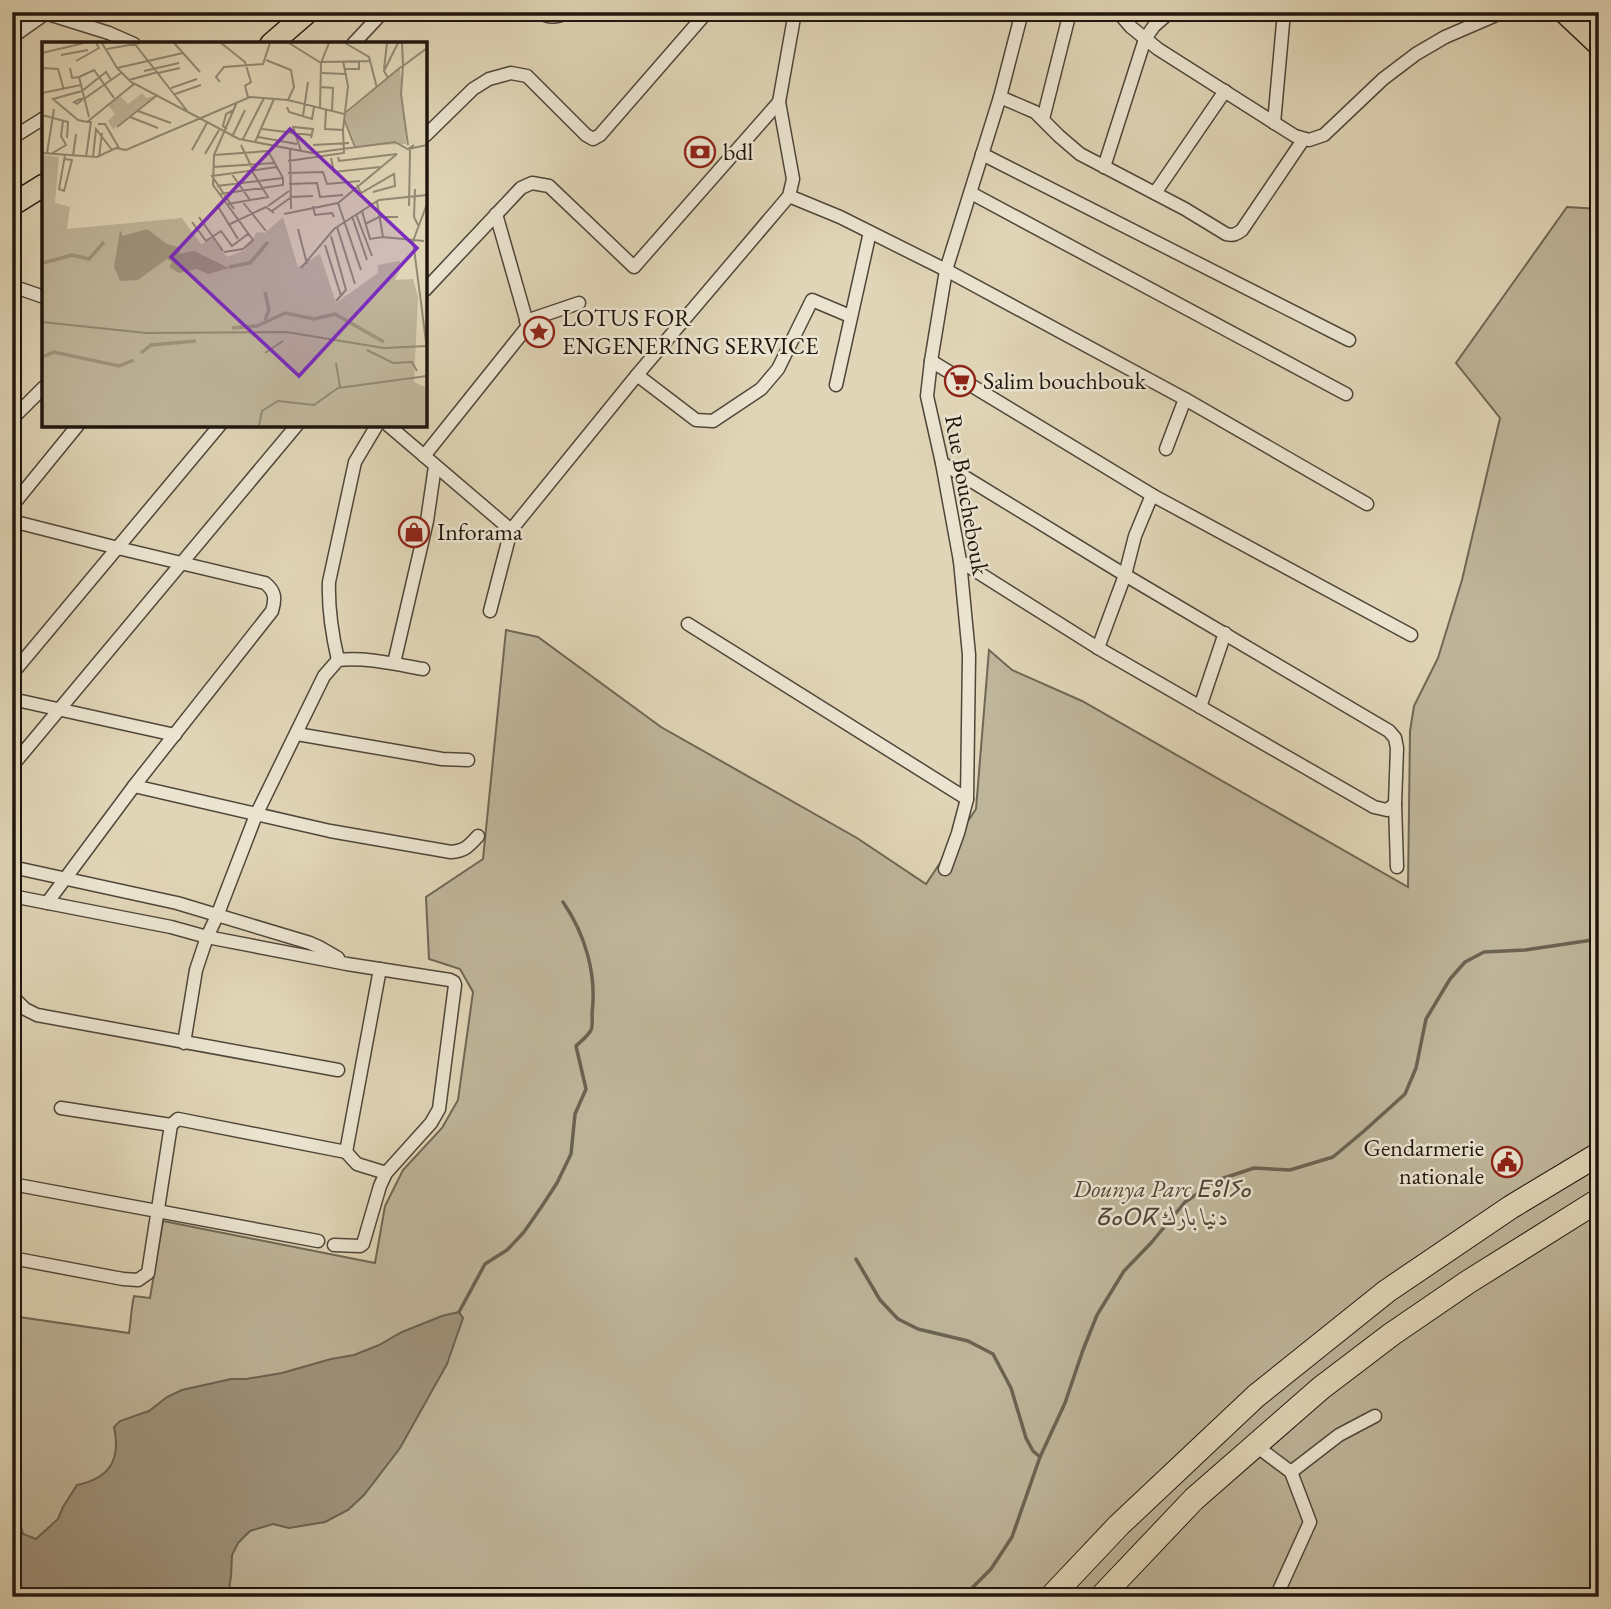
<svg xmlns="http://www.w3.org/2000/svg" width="1611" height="1609" viewBox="0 0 1611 1609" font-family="'EB Garamond',Amiri,'Noto Sans Tifinagh',serif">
	<rect width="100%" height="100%" fill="#e0d5b6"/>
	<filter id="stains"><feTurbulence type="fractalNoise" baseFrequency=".00286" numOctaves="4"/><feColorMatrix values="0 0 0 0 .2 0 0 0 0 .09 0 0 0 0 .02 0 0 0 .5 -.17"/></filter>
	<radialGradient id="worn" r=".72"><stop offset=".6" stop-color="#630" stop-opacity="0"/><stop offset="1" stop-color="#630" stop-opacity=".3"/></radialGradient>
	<path fill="#bfb59a" stroke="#706654" stroke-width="2" d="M1567,207L1599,209V1597H12V1316L129,1333C131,1320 131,1309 134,1296L150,1298L163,1221L375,1263L385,1206L403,1170L442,1128L458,1100L473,992L460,969L429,959L426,897L483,859L506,630L538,637L661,727L857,838L926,884L976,809L989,650L1012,670L1082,701L1408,887L1410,731L1414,706L1438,658L1462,580L1500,418L1456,363Z"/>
	<path fill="#9f947d" stroke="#6c6251" stroke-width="2" d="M459,1312L463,1318L447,1364L400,1448L364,1495L348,1510L325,1522L289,1528L273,1524L250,1531L238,1543L232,1555L231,1576L229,1590L222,1597H12V1495L23,1534L36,1539L58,1519L63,1507L77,1485C110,1478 121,1460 114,1427L120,1421L149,1411L167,1397L182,1390L231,1379H246L282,1373L331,1359L354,1355L379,1345L402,1332L442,1316Z"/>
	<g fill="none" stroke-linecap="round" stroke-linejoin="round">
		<g stroke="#6c6251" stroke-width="3.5">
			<path d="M856,1259L880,1300L898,1319L918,1329L968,1341L993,1354L1011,1388L1026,1438L1033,1451L1040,1457"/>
			<path d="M459,1312L485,1264L507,1250L524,1232L542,1206L557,1183L571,1154L575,1114L586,1089L576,1046C580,1042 589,1035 591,1030C593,1026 592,1018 592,1013C597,974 585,934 563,902"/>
			<path d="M963,1597L991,1569L1012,1537L1040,1457L1065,1403L1083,1350L1097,1315L1124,1271L1151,1243L1185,1202L1218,1180L1254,1168L1290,1170L1333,1157L1364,1131L1405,1094L1416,1068L1426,1019L1450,979L1465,962L1484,952L1525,950L1599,939"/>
		</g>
		<g stroke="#504639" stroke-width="15">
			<g id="street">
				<path d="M35,12L45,13L109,33L134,44"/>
				<path d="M539,12C548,18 557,18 567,12"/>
				<path d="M1118,12L1131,27L1158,49L1295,136L1309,140L1324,135L1383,79L1416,54L1445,37L1503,12"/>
				<path d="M12,37L46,13"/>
				<path d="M353,44L383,12"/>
				<path d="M1000,97L1035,112L1059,136L1080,154L1185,209L1226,234C1233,236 1237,234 1242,230L1303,140"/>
				<path d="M1043,119L1070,12"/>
				<path d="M1274,123L1284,12"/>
				<path d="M425,136L473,89L489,79L511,73L527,76L586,135L593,139L600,135L707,12"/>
				<path d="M12,138L44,118"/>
				<path d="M982,154L1349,340"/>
				<path d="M1104,167L1145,39L1154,26L1170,12"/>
				<path d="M12,181L22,199"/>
				<path d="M971,193L1346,394"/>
				<path d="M1155,193L1225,91"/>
				<path d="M789,196L840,217L946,270L1185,399L1367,504"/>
				<path d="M12,286L44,297"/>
				<path d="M425,290L521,188L532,183L549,186L634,267L779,102"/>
				<path d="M526,321L579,303"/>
				<path d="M931,361L1152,495L1411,635"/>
				<path d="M637,375L696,420L713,421L761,389L778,369L812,300L850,316"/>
				<path d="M836,385L870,232"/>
				<path d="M12,419L44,387"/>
				<path d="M388,425L511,530"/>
				<path d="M1166,449L1185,399"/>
				<path d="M424,456L528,326L496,214"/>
				<path d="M942,463L1125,575L1389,731L1395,738L1397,748L1395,804L1397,867"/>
				<path d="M12,506L78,425"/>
				<path d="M12,521L118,548L265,583C275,591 276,598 272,611L134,786L47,903"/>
				<path d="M960,561L1098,648L1374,807L1387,810L1395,804"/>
				<path d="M490,611L511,530L637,375L789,196L793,179L779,102L795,12"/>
				<path d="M688,624L967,799"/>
				<path d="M1098,648L1125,575L1135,536L1152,495"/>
				<path d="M338,660C332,634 328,609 329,582L355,462L377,425"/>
				<path d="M394,663L427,521L435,466"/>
				<path d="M12,674L220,425"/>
				<path d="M12,699L175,735"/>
				<path d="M1200,707L1225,633"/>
				<path d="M297,734L442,759L468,760"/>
				<path d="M12,766L297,425"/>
				<path d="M134,786L330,831L451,852C465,851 469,846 478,836"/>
				<path d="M12,867L177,903L310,943L319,947L338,958"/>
				<path d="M945,869L958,833L967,799L969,655L960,561L942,463L927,396L931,361L946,270L1000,97L1022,12"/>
				<path d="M12,896L171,927L207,937L347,964L450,980L454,982L455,985L439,1109L431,1123L386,1173L380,1186L363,1244L360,1246L334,1245"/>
				<path d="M12,996L25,1009L37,1015L338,1070"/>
				<path d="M184,1043L196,970L207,937L217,916L256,815L324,676L338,660C366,657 395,664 423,669"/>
				<path d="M61,1108L171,1125"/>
				<path d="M346,1152L357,1164L386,1173"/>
				<path d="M12,1184L318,1241"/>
				<path d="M12,1258L123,1279L138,1280L148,1273L171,1125L178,1119L346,1152L380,969"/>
				<path d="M1255,1445L1291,1472L1310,1522L1276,1597"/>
				<path d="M1291,1472L1339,1435L1375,1416"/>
			</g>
		</g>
		<g stroke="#20160f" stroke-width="24">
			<g id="primary">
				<path d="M1564,12L1599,45"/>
				<path d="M271,44L308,12"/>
				<path d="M12,205L44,185"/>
			</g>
		</g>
		<g stroke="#20160f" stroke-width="25">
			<g id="highway">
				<path d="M1051,1597L1119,1525L1256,1396L1387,1291L1511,1207L1599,1154"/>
				<path d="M1101,1597L1194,1499L1321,1388L1392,1334L1468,1282L1599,1200"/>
			</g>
		</g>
		<use href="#street" stroke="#ebe4d0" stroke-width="12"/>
		<use href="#primary" stroke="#e0d5b6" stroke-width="21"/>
		<use href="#highway" stroke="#e0d5b6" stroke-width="23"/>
	</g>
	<defs>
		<g id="bank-ring" transform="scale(1.575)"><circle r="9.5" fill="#ebe4d0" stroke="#8f2418" stroke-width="1.5"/><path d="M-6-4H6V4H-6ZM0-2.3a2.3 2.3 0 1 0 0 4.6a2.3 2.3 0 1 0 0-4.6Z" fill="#8f2418"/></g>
		<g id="sight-ring" transform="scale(1.575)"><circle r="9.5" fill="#ebe4d0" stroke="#8f2418" stroke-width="1.5"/><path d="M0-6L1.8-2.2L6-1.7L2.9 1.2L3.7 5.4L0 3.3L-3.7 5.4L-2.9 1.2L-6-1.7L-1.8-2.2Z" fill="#8f2418"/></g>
		<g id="supermarket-ring" transform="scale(1.575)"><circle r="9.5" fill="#ebe4d0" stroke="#8f2418" stroke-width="1.5"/><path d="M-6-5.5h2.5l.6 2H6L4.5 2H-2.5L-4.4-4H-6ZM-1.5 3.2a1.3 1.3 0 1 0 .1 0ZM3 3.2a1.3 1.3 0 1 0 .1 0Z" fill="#8f2418"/></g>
		<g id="shop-ring" transform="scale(1.575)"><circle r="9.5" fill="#ebe4d0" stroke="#8f2418" stroke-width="1.5"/><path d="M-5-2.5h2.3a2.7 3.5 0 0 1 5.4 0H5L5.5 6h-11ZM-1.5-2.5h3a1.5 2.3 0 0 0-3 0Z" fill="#8f2418"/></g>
		<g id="civic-ring" transform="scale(1.575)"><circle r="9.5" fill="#ebe4d0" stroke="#8f2418" stroke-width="1.5"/><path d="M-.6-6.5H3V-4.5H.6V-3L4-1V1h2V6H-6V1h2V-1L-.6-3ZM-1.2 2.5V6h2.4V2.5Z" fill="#8f2418"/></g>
	</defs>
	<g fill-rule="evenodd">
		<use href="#bank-ring" x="700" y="152"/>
		<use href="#sight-ring" x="539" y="332"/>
		<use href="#supermarket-ring" x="960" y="381"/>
		<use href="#shop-ring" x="414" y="532"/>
		<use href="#civic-ring" x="1507" y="1162"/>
	</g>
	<g text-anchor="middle" stroke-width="5" stroke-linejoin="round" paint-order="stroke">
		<g font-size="24" fill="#20160f" stroke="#ebe4d0" text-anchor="start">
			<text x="723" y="160">bdl</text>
			<text x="562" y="326">LOTUS FOR<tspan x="562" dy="28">ENGENERING SERVICE</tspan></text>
			<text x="983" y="389">Salim bouchbouk</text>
			<text x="437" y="540">Inforama</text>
			<text x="1484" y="1156" text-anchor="end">Gendarmerie<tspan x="1484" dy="28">nationale</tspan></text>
		</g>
		<g font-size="24" fill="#20160f" stroke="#ebe4d0">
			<text transform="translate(967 495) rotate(80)" y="8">Rue Bouchebouk</text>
		</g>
		<g font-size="24" font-style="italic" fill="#504639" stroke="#ebe4d0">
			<text x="1162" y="1197">Dounya Parc ⴹⵓⵏⵢⴰ<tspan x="1162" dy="28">ⵒⴰⵔⴽ دنيا بارك</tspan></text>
		</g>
	</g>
	<g transform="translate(42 42)">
		<rect width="385" height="385" fill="#e0d5b6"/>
		<path d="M358,26L364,102L314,104L302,74ZM100,51L104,56L112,54L71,87L66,79L73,72L66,63L78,54L86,62ZM0,113L17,115L13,161L28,165L25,187L140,176L159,202L171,196L185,215L203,208L215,190L223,191L241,175L256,225L278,212L294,261L336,231V223L357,219L360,223L353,238L371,237L376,255L372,340L385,346V384H0Z" fill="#bfb59a"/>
		<path d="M105,187L125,202L139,206L137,212L152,209L187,226L166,232L155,227L137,231L127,225L130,220L125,217L96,238L78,239L72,225L78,188L81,194Z" fill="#9f947d"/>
		<path fill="none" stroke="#9f947d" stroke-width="3.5" d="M1,221L30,213L47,217L62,200M187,225L208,221L226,200M223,278L227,268L223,250M190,286L215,284L243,271L272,277L293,272L342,300M99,311L109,303L154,299M0,315L12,310L77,324L92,318"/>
		<path fill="none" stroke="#938973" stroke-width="2" d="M60,1L75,26L89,40L197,97L270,111L353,100L367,108M92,1L146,70M132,1L158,30M179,1L203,20L209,40L203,44L206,55M247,1L279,21M303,1L327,15L335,46M360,1L361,23M65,7L98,1M0,11L42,1M19,13L46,8M224,18L249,28L252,45L246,58M34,19L57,6L54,1M301,19L306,44L301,88M280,20L328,19M0,26L16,27L22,48M28,26L30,36L37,35L47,75M75,26L141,11M302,27H317V19M342,27L345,1M102,29L137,21M116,31L138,26M280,31L303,32M37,35L52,28L72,56M346,36L342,29L356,1M87,38L116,30M178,40L174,35L182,25L221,22L228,1M279,45L291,46L290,69M129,46L155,37M0,51L39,43M133,52L159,43M40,58L35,62L32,60L38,57H42L79,31M245,65L247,70L270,77L272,65M278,66L279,21L287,1M96,69L129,81M0,73L26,80L25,96M261,74L266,40M88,75L116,86M302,77L313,105M45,80L36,78L11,57L40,49L64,30L69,38M45,80L92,42M56,82H63L77,106M75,85L114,54M185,87L181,84L184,72L192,68M220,87L269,93M190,95L203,68M216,95L255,102M201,97L222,56M213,100L232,57M199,103L211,128M271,103L307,101M366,103L359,52L361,24L385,6M372,103L366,107L385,103M248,107L249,167M150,108L165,81M259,109L251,85L271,87L269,96M0,111L55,115L74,106L84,108L208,55L246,58L302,72L360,24M5,111L12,67M9,112L24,103L19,94L21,79M163,112L177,88M172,113L226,109L241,136V143L178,152M31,114L34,92M44,115L49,80H45M51,115L54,87L70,108M57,115L60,91M296,115L297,119L355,112M289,116L292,130L338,125M22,117L30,118L22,149L17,147L23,113M246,119L302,111L301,88L283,87L284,68M171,125L233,121M189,131L208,158M246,131L281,130L285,142L318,139M247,142L275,141L278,155L301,153M315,143L319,151L352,132L353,144L331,150M175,144L241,136M373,147L372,175L376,183M248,155L271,154M200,159L224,189M335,160L341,195L382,199M296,161L319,228M186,162L226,155L210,129M175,163L196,197M226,164L247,149M271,164L273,173L290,171L292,175M367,164L368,108M192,167L170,134L235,125M230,169L248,156M320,169L328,197L341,195M242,172L296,161L355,112M314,172L330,214M310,174L325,218M157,175L181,209M150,180L164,199L179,189L190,204L206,192M323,182L337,175H356M186,183L224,165L232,171M295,185L313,242M256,187L265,222M289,194L304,248L294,259M283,203L299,254M182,210L201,207L211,198L171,143L172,113L195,60M259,226L292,187L337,158L385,153M0,280L104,291L244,290L342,306L385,304M385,307L371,199L385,162M325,308L351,321L370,320L375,329M223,311L241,299M294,321L298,345M217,384L220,369L236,359L272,363L296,346L385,334"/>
		<path fill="#7b2cbf" fill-opacity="0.15" stroke="#7b2cbf" stroke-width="3.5" d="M248,87L375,206L257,334L129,215Z"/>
		<rect width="385" height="385" fill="none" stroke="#20160f" stroke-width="3.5"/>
	</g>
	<rect width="1611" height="1609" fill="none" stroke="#e0d5b6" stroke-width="42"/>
	<rect x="14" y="14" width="1583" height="1581" fill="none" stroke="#20160f" stroke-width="3.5"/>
	<rect x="21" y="21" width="1569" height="1567" fill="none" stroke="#20160f" stroke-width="2"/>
	<rect width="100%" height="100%" filter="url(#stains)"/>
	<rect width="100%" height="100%" fill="url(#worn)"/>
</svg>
